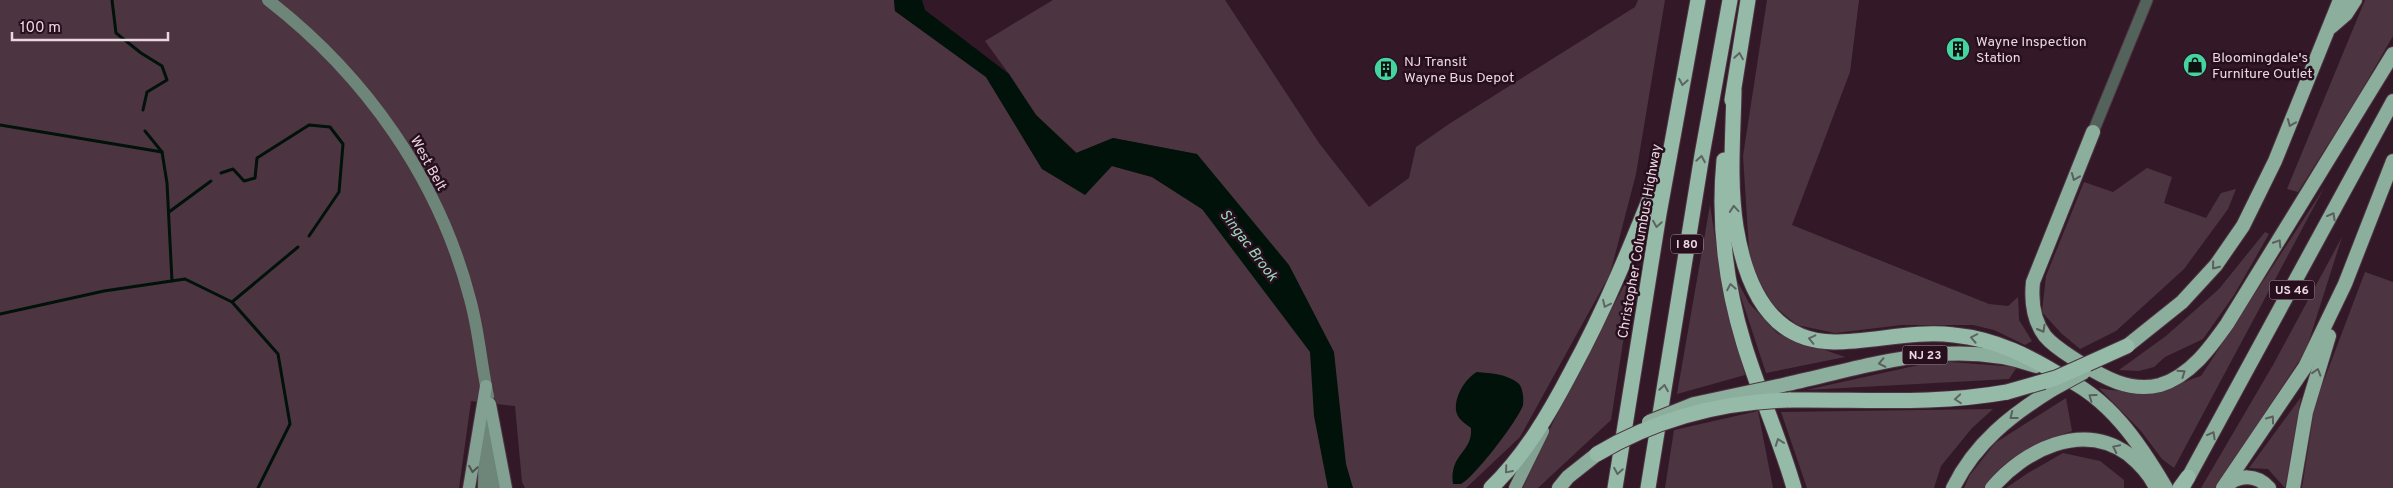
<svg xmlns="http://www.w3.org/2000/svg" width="2393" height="488" viewBox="0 0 2393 488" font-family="Overpass,sans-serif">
	<rect width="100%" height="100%" fill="#331927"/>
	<g fill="#4c3541">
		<path d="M0,0H894L895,11L986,77L1042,169L1112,166L1152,177L1287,264L1196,154L1113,138L1077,153L1036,115L1009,74L985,41L1053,0H1225L1319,143L1369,207L1409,178L1416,147L1449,124L1635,7L1638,0H1665L1636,174L1610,274L1520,437L1466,488H525L522,482L515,406L471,401L459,488H0Z"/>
		<path d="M1767,0H1859L1850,72L1792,225L1989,304L2008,306L2018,297L2019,320L2032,341L2025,345L1994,330L1973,325H1902L1835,333L1797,325L1773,305L1750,264L1743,156Z"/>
		<path d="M2365,0H2393V36L2357,98L2298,192L2287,189Z"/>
		<path d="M2147,168L2172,177L2164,203L2206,218L2221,193L2236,189L2228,209L2184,269L2116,331L2080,349L2061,333L2042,312L2046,276L2084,182L2113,192Z"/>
		<path d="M2324,188L2174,468L2162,459L2141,431L2099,388C2123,393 2145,393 2171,386C2182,384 2190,379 2201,376Z"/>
		<path d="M1710,205L1726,308L1745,375L1677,394Z"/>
		<path d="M2265,232L2269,234L2234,295L2203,339L2165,357L2154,367L2139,371L2119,370L2166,336L2219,289Z"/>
		<path d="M2342,237L2306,350L2216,488H2201L2273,365Z"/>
		<path d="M1635,265L1611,420L1538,488H1523L1561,405Z"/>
		<path d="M2365,272L2393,282V488H2302L2315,404Z"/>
		<path d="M1733,273L1749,303L1778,334L1845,357L1766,373Z"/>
		<path d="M1937,361L2017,367L2009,379L1806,390Z"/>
		<path d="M2301,397L2285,488L2268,469L2249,468Z"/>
		<path d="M2066,398L2072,431C2037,442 2005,456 1984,488H1964L1970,475L1995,443Z"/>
		<path d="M1993,409L1972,428L1941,466L1934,488H1807L1781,412Z"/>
		<path d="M1758,411L1773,488H1665L1674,430Z"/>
		<path d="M2063,453L2100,461L2124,480V488H2006L2028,473Z"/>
	</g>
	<g fill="#001209">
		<path d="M894,0H922L925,10L1009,74L1036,115L1076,153L1113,138L1197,154L1289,265L1334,352L1346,464L1353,488H1328L1314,416L1310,352L1202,209L1152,177L1112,166L1085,195L1042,169L986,77L895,11Z"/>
		<path d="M1477,372C1490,373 1507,374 1518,383C1523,387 1524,399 1523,405C1519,419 1474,478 1461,484C1460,484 1454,484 1453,484C1449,453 1473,453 1471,428C1466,424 1459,420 1457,414C1452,400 1465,378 1477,372Z"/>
	</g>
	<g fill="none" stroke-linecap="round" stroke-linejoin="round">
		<g stroke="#001209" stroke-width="3">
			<path d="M112,0L116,33L141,53L162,66L167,80L147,92L143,110"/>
			<path d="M0,125L162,152"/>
			<path d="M145,131L162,152L167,183L172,281"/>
			<path d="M221,173L233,169L244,181L255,178L257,158L309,125L330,127L343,144L339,192L309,236"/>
			<path d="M169,212L211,181"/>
			<path d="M232,302L298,247"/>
			<path d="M0,314L104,291L185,279L232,302L278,354L290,424L258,488"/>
		</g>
		<g stroke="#4d3441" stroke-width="13">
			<path id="minor" d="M2093,132L2147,0"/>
		</g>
		<g stroke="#4d3441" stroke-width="14">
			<g id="secondary">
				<path d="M268,0C365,75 439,179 470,299C479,331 481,364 488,396"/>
				<path d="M494,443L495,488"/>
				<path d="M484,488L485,414"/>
			</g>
		</g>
		<g stroke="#4d3441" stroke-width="14">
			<g id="primary">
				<path d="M490,404L506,488"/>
				<path d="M469,488L486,386"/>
				<path d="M1515,488L1543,431"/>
			</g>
		</g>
		<g stroke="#4d3441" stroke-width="16">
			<g id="trunk">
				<path d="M2331,27L2346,14L2355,0"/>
				<path d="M2093,132L2033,282C2031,301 2033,320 2045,336C2054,347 2067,354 2079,362C2103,377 2130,393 2160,385C2190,376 2210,348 2227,324L2393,54"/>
				<path d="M2127,346L2182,302L2216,265L2243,226L2275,161L2340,0"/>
				<path d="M2060,376C2109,397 2140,444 2166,488"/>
				<path d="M1783,385C1866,367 1952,336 2036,366"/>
				<path d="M2183,487L2393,101"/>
				<path d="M2225,487C2238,474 2257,474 2269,488"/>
				<path d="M1559,488L1568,477L1597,454"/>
				<path d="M1953,488C1975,443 2011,415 2053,389"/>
				<path d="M1992,488C2024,450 2082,421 2128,454C2139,463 2149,473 2155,486"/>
				<path d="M2223,488L2305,367L2345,284L2393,161"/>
				<path d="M2293,488L2306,412L2329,336"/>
			</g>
		</g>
		<g stroke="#4d3441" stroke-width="17">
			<g id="motorway">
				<path d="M1734,91C1733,136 1729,183 1736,227C1745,282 1768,342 1834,342C1874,342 1914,330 1954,335C1996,339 2031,357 2066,379"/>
				<path d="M1732,100L1748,0"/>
				<path d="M1724,160C1718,222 1726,285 1744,344C1759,393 1780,439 1794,488"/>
				<path d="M1789,400C1862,399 1935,405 2007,392"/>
				<path d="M1491,488C1525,455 1549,414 1571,372C1606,308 1633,241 1660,173"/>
				<path d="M1615,488L1659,214L1698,0"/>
				<path d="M1648,488L1702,155L1730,0"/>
				<path d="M2180,488L2188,477"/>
			</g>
		</g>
		<use href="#minor" stroke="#53625b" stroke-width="11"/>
		<use href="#secondary" stroke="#6e857a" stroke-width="12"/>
		<use href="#primary" stroke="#82a192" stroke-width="12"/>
		<use href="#trunk" stroke="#8cae9d" stroke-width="14"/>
		<use href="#motorway" stroke="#95baa8" stroke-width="15"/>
		<g stroke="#4d3441" stroke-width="16" stroke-linecap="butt">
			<g id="trunk-bridge">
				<path d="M2053,389L2084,372"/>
				<path d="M1649,422L1694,404L1783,385"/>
			</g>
		</g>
		<g stroke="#4d3441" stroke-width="17" stroke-linecap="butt">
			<g id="motorway-bridge">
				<path d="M2007,392L2056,378L2127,346"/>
				<path d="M1597,454C1656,419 1720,402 1789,400"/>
			</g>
		</g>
		<use href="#trunk-bridge" stroke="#8cae9d" stroke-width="14"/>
		<use href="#motorway-bridge" stroke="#95baa8" stroke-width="15"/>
	</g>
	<defs><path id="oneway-chevron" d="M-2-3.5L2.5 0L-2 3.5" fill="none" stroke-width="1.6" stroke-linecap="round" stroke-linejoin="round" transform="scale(1.25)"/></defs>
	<g stroke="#5e6463">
		<use href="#oneway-chevron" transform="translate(1739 56) rotate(-81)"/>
		<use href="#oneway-chevron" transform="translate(1683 82) rotate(100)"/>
		<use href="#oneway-chevron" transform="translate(1701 159) rotate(-80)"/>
		<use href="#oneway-chevron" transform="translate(1734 209) rotate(-95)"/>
		<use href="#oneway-chevron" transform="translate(1657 224) rotate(99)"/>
		<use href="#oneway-chevron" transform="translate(1731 287) rotate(-100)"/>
		<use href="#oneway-chevron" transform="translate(1606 304) rotate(115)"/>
		<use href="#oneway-chevron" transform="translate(1974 338) rotate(-169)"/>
		<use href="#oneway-chevron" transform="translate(1812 339) rotate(-167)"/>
		<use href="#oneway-chevron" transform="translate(1664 388) rotate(-81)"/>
		<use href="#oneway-chevron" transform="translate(1958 399) rotate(175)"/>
		<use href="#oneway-chevron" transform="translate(1779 442) rotate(-110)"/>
		<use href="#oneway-chevron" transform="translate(1508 470) rotate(131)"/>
		<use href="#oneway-chevron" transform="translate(1618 471) rotate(99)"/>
	</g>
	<g stroke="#5a5e5e">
		<use href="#oneway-chevron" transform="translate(2291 123) rotate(112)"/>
		<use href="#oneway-chevron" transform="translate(2075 177) rotate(112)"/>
		<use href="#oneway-chevron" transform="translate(2332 216) rotate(-61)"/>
		<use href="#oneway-chevron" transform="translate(2278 243) rotate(-58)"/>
		<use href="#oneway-chevron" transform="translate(2215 266) rotate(129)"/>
		<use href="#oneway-chevron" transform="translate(2042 329) rotate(60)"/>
		<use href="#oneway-chevron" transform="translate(1882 363) rotate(168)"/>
		<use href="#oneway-chevron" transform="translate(2317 372) rotate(-73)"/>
		<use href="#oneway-chevron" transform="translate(2182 373) rotate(-35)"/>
		<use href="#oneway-chevron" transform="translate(2092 397) rotate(-144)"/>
		<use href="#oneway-chevron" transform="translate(2013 416) rotate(142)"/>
		<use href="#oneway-chevron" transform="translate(2271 419) rotate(-54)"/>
		<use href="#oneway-chevron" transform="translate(2212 435) rotate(-61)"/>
		<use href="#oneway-chevron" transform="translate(2116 448) rotate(-154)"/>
	</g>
	<use stroke="#505152" href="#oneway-chevron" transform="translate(473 469) rotate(99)"/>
	<defs>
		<g id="building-disc" transform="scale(1.25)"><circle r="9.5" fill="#43d4a0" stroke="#280f1e"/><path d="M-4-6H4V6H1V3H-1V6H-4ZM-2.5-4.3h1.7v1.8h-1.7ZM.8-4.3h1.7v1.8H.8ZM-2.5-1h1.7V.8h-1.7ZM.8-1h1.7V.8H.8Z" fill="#111"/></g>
		<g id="shop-disc" transform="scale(1.25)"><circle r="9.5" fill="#43d4a0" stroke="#280f1e"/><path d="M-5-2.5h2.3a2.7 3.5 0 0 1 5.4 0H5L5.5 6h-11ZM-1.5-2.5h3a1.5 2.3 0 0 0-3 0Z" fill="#111"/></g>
	</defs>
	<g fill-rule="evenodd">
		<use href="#building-disc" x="1958" y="49"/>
		<use href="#shop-disc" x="2195" y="65"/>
		<use href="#building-disc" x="1386" y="69"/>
	</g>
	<g text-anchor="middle" stroke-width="5" stroke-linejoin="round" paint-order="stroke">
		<g fill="#280f1e" stroke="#b09ca6" stroke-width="1">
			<rect x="1671" y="234.5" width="32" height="19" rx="4"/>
			<rect x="2269.5" y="280.5" width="45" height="19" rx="4"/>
			<rect x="1902.5" y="345.5" width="45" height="19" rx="4"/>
		</g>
		<g font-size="12" font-weight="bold" fill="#ead8e1">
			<text x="1687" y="248">I 80</text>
			<text x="2292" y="294">US 46</text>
			<text x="1925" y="359">NJ 23</text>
		</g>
		<g font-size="14" fill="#ead8e1" stroke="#280f1e" text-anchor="start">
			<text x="1976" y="46">Wayne Inspection<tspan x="1976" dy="16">Station</tspan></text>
			<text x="2212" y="62">Bloomingdale's<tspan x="2212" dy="16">Furniture Outlet</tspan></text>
			<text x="1404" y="66">NJ Transit<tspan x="1404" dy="16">Wayne Bus Depot</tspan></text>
		</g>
		<g font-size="14" fill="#ead8e1" stroke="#280f1e">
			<text transform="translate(429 163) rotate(61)" y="5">West Belt</text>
			<text transform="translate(1639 241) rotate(-80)" y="5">Christopher Columbus Highway</text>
		</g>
		<g font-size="15" font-style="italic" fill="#9bdabe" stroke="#280f1e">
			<text transform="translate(1249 245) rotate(53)" y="5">Singac Brook</text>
		</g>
	</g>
	<path d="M12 32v8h156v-8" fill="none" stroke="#ead8e1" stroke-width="2.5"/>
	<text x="20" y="32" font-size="15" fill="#ead8e1" stroke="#280f1e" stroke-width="4" paint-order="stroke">100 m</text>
</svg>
